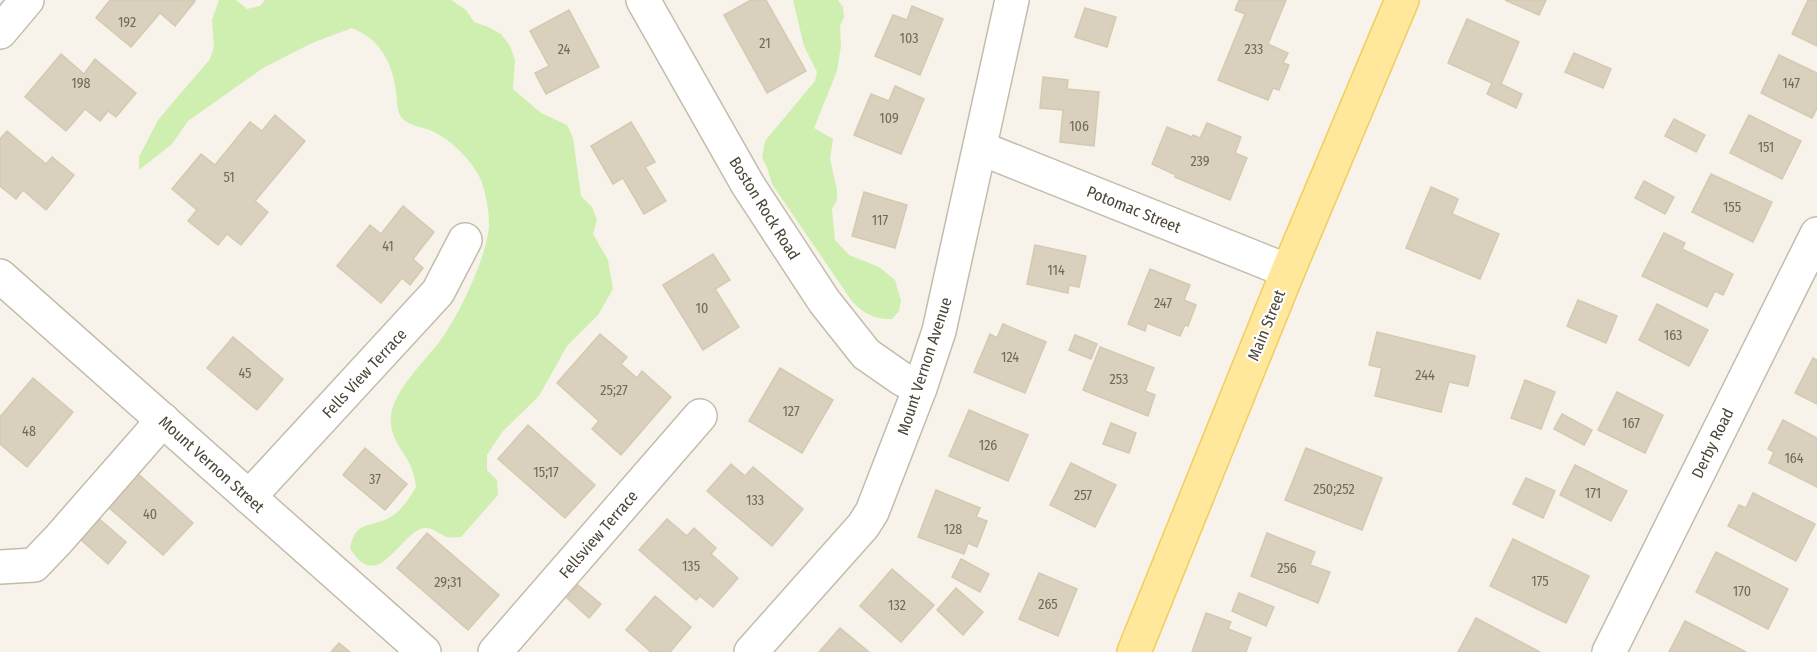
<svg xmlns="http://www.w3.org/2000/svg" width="1817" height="652" viewBox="0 0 1817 652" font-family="'Fira Sans Condensed',sans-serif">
	<rect width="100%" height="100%" fill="#f7f3ea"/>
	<g fill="#ceefaf">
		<path d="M219,0H236L247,9L260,6L265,0H451L466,10L474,22L488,27L501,34L510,46L515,60L513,89L541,113L567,125L573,138L581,196L592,207L597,220L593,234L608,260L613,289L598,315L567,346L539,396L503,431L487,455V470L497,480L498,495L461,537C457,537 451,538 447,537C439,534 434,528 425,528C402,529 378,597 350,548C356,518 372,529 392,516C403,509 409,498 416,487C415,478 413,470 408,461C400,446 389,436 391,416C394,390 424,362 440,341C458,317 488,255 489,225C489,210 486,194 481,180C473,162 453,141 434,132C423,126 405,127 399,113C397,107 397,98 396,91C392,62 380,39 352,28L312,43L263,68L188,121L172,144L139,170V157L158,120L210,59L214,47L212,20Z"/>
		<path d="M793,0H838L843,7L844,17L840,26L841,46L837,71L814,128L833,139L830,159L837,190V200L832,209L835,240L849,255L879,267L895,280L901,301L899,311L892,319C875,320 862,313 851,300L772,184L767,167L762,158L765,141L815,81L817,72L804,46Z"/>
	</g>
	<g fill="#dad0be" stroke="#d5c9b0" stroke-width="1.5">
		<path d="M110,0H194L195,1L175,26L160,13L131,47L96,18Z"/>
		<path d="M751,0H766L806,71L767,93L724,15Z"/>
		<path d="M1239,0H1286L1268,44L1288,53L1283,63L1289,65L1279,90L1273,88L1268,100L1218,80L1245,14L1235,10Z"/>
		<path d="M1505,0H1546L1539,15Z"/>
		<path d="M1808,0H1817V46L1792,34Z"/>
		<path d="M912,6L943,19L920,75L875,56L893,15L907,20Z"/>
		<path d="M1085,8L1116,17L1107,47L1075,37Z"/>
		<path d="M569,10L599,67L546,94L535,73L549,66L530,31Z"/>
		<path d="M1467,19L1519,42L1501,84L1522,94L1516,108L1487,94L1492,83L1448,63Z"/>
		<path d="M1574,53L1611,69L1603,88L1565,72Z"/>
		<path d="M61,54L84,74L95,59L136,93L116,117L108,111L100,121L85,109L66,131L25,97Z"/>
		<path d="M1779,55L1817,73V108L1812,118L1761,93Z"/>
		<path d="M1043,77L1068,80L1067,89L1099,92L1094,146L1060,142L1063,110L1040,108Z"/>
		<path d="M895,86L924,99L901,154L854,135L871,94L889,101Z"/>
		<path d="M275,115L305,141L255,201L268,212L241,245L227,234L218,245L188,221L197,210L172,189L201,154L215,165L250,122L262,131Z"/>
		<path d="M1749,115L1801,141L1782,179L1730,153Z"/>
		<path d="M1674,119L1705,135L1696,152L1665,136Z"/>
		<path d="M631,122L655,162L645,167L666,201L644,214L623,178L613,184L591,146Z"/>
		<path d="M1207,123L1241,137L1235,153L1247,158L1230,200L1175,177L1176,175L1152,164L1167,127L1192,137L1193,135L1200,138Z"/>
		<path d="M7,131L46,164L52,157L74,175L46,210L23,190L16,199L0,186V139Z"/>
		<path d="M1711,174L1772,202L1753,242L1692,212Z"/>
		<path d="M1644,181L1674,197L1665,214L1635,198Z"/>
		<path d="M1431,187L1458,199L1452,214L1499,234L1480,279L1406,248Z"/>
		<path d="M864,192L907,205L895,248L852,236Z"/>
		<path d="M403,206L434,232L413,259L423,268L410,285L402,278L381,303L337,266L370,225L381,234Z"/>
		<path d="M1664,233L1685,243L1682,249L1733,274L1723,295L1715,291L1707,307L1642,276Z"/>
		<path d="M1035,245L1086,256L1079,287L1069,285L1068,293L1027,284Z"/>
		<path d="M713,254L730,280L715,289L739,327L703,350L663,285Z"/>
		<path d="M1150,269L1190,285L1184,300L1196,305L1188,326L1185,325L1180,336L1147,323L1145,331L1128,324Z"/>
		<path d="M1578,300L1617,316L1606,343L1567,326Z"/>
		<path d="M1657,304L1708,330L1689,366L1639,340Z"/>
		<path d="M1003,324L1046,342L1025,393L974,372L990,334L997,338Z"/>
		<path d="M1377,332L1475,356L1468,386L1449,382L1441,412L1375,396L1382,368L1369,365Z"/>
		<path d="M600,334L627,357L621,364L637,378L642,371L671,397L621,455L592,429L599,421L557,383Z"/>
		<path d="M1075,335L1097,344L1091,359L1069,350Z"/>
		<path d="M233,337L283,379L257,410L207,368Z"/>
		<path d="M1100,347L1154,368L1145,391L1155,395L1148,416L1083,390Z"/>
		<path d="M1813,358L1817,360V404L1795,393Z"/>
		<path d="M780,368L833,400L802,453L749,421Z"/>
		<path d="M33,378L73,412L27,467L0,444V417Z"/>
		<path d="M1525,380L1555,392L1541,429L1511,418Z"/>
		<path d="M1617,392L1663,415L1645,453L1598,430Z"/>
		<path d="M969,410L1028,435L1008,481L949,456Z"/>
		<path d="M1562,414L1592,430L1584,445L1554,429Z"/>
		<path d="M1783,420L1817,438V487L1769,463L1774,452L1768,449Z"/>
		<path d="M1111,423L1136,433L1129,453L1103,444Z"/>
		<path d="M528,425L595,485L565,518L498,459Z"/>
		<path d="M365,448L407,484L385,510L343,475Z"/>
		<path d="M1306,448L1382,478L1362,530L1285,500Z"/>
		<path d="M1071,463L1116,485L1095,527L1050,505Z"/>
		<path d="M731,464L745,476L753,467L803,509L772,546L707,491Z"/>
		<path d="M1575,465L1627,491L1611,521L1560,495Z"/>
		<path d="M136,472L193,523L163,555L106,505Z"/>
		<path d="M1526,478L1555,491L1543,518L1513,504Z"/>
		<path d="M936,490L980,508L976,517L987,521L977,547L968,543L964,554L918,537Z"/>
		<path d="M1753,493L1815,524L1796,561L1728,526L1739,505L1746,508Z"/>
		<path d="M98,518L126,542L108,564L80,539Z"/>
		<path d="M667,519L687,536L694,528L716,548L711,554L738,578L713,607L700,596L696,600L639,550Z"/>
		<path d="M427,533L499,595L468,630L397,568Z"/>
		<path d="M1267,533L1315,552L1310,565L1330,572L1318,603L1251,576Z"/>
		<path d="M1513,539L1589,576L1566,623L1490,586Z"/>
		<path d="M1716,552L1788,589L1768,629L1696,592Z"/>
		<path d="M961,559L989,574L980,592L952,577Z"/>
		<path d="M892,569L934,605L901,642L860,606Z"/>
		<path d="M1039,573L1077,589L1058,636L1019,619Z"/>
		<path d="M578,585L601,604L589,618L567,598Z"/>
		<path d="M956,588L983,612L963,635L937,610Z"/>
		<path d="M1239,593L1274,607L1266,626L1232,611Z"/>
		<path d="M655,596L691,627L670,652H651L626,630Z"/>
		<path d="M1206,613L1231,622L1228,629L1251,638L1246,652H1192Z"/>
		<path d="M1476,618L1540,652H1458Z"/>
		<path d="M1685,621L1746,652H1669Z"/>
		<path d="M840,628L869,652H819Z"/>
		<path d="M339,643L350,652H331Z"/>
	</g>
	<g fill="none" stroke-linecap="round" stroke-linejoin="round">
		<g stroke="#c4bcab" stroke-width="36">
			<g id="minor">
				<path d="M643,0L748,185L824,301L866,354L902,379L920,388"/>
				<path d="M0,32L27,0"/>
				<path d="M980,148L1288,271"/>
				<path d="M0,276L424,652"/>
				<path d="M249,497L438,292L465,240"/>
				<path d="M0,567L34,565L58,540L163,420"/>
				<path d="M495,652L700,416"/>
				<path d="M751,652L863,526L872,512L920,388L939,331L1012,0"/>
				<path d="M1609,652L1817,234"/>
			</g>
		</g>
		<g stroke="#f2cd5d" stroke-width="36">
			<path id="major" d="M1134,652L1288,271L1402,0"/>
		</g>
		<use href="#minor" stroke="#fff" stroke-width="33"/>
		<use href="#major" stroke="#ffe89b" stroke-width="33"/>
	</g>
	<g text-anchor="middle" stroke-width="4.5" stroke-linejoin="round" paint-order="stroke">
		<g font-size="14" fill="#706859">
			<text x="127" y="27">192</text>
			<text x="909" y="43">103</text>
			<text x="765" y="48">21</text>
			<text x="564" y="54">24</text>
			<text x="1254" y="54">233</text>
			<text x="81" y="88">198</text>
			<text x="1791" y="88">147</text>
			<text x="889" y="123">109</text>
			<text x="1079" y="131">106</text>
			<text x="1766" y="152">151</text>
			<text x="1200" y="166">239</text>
			<text x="229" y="182">51</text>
			<text x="1732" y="212">155</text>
			<text x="880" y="225">117</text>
			<text x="388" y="251">41</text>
			<text x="1056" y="275">114</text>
			<text x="1163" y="308">247</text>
			<text x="702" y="313">10</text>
			<text x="1673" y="340">163</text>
			<text x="1010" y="362">124</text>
			<text x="245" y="378">45</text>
			<text x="1425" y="380">244</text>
			<text x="1119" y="384">253</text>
			<text x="614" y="395">25;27</text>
			<text x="791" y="416">127</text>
			<text x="1631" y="428">167</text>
			<text x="29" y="436">48</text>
			<text x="988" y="450">126</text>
			<text x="1794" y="463">164</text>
			<text x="546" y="477">15;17</text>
			<text x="375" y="484">37</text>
			<text x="1334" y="494">250;252</text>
			<text x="1593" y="498">171</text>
			<text x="1083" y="500">257</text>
			<text x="755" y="505">133</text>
			<text x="150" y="519">40</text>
			<text x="953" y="534">128</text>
			<text x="691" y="571">135</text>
			<text x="1287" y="573">256</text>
			<text x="1540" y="586">175</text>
			<text x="448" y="587">29;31</text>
			<text x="1742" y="596">170</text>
			<text x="1048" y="609">265</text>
			<text x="897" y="610">132</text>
		</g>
		<g font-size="16" fill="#4c4537" stroke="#fff">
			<text transform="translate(765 208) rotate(58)" y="6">Boston Rock Road</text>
			<text transform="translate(1134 209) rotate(22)" y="6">Potomac Street</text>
			<text transform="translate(1266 325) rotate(-68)" y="6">Main Street</text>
			<text transform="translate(924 366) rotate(-72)" y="6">Mount Vernon Avenue</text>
			<text transform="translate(364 373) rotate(-47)" y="6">Fells View Terrace</text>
			<text transform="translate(1712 443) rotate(-64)" y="6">Derby Road</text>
			<text transform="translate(212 464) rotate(42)" y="6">Mount Vernon Street</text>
			<text transform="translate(598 534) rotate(-49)" y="6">Fellsview Terrace</text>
		</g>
	</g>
</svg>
